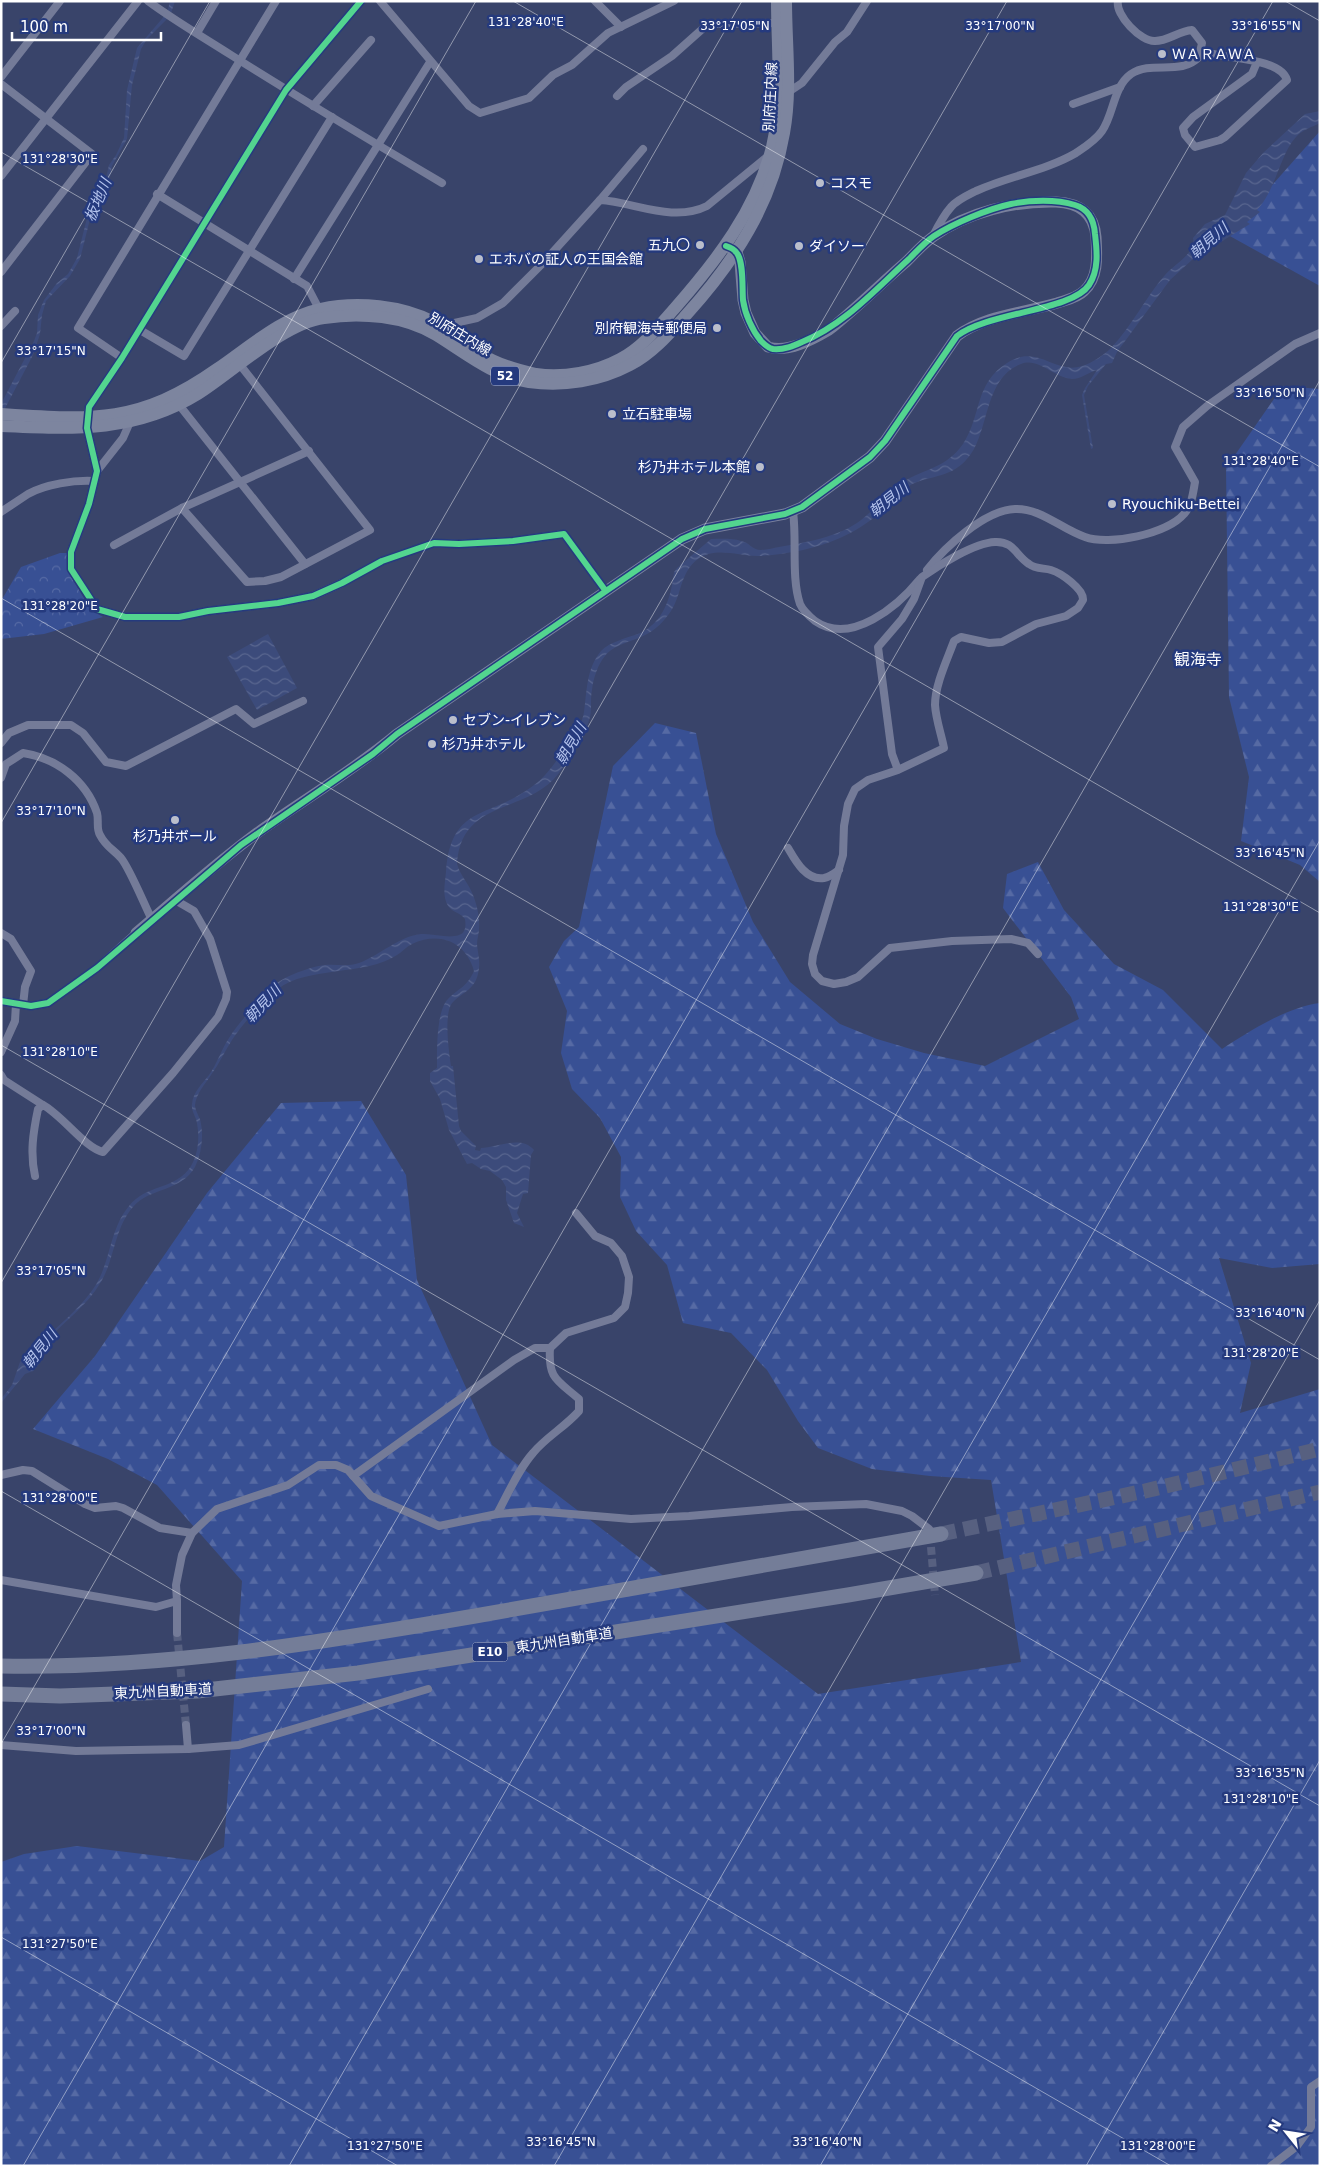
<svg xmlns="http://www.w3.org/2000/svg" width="1321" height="2167" viewBox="0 0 1321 2167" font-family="'DejaVu Sans','Noto Sans JP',sans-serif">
	<defs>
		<pattern id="forest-firs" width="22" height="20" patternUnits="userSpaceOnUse" patternTransform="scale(1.25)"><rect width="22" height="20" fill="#385094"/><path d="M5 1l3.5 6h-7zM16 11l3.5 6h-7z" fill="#566aa4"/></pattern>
		<pattern id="park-crowns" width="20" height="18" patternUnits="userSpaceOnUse" patternTransform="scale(1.25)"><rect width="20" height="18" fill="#385094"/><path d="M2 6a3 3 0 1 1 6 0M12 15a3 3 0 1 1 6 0" fill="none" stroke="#566aa4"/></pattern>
		<pattern id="water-waves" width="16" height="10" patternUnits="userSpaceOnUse" patternTransform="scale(1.25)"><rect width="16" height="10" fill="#3c4b7b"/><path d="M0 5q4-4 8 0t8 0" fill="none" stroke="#59668f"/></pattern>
	</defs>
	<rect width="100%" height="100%" fill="#39446a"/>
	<g fill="url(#forest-firs)">
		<path d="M1320,131V286L1228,235Z"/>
		<path d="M1283,386L1320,389V882L1300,865L1241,841L1249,777L1229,697L1226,468Z"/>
		<path d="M655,723L696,733L716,834L753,922L790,982L840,1024L877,1039L924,1053L985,1066L1079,1019L1071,997L1003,908L1007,874L1038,862L1064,910L1114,964L1163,990L1222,1049C1250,1031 1287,1007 1320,1003V1264L1272,1268L1219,1258L1251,1363L1240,1413L1320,1389V2166H1V1862L24,1854L77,1846L200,1861L224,1847L242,1581L157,1485L108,1459L33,1429L95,1356L207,1193L281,1103L361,1101L406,1175L417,1280L492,1445L818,1694L1021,1662L991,1480L930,1476L872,1469L818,1448L798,1421L767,1370L731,1333L683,1323L667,1265L636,1231L620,1197L621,1157L600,1118L572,1089L561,1053L567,1011L549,967L564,941L579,927L613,766Z"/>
	</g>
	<path fill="url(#park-crowns)" d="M60,553H67V570L91,610L103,617L44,634L1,639V601L21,567Z"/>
	<g fill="url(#water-waves)">
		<path d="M170,1H175L170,16L147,39L141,49L132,85L127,139L112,166L108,187L91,215L80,259L70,276L46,301L42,315L40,334L33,355L1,416L2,402L34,341L37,333L38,315L44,300L57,283L68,274L77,258L88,214L104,186L109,165L116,155L124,138L127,90L137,48L167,13Z"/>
		<path d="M1320,111V123C1312,127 1302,130 1296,137C1280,154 1276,190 1257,210L1260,212L1247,222L1250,224L1193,259L1170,280L1117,352L1112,363L1106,364L1088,386L1084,395L1093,448L1091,449L1082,395L1085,388L1097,370C1089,372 1081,379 1072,379C1054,378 1039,357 1021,364C987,377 989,421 974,449C959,475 941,474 917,482C901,488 891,503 879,514C867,523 854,532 840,538C815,549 788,554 760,556C740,557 717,546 698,559C680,572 682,594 671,611C664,621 656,630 645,635C632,642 614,644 605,656C598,664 593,679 592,690C590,699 592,708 590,717C585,736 571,757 559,773C527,815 461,798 457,864C460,875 469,884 473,895C477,905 480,918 479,929C479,934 477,939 477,944C478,956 481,961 478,974C474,990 463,992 453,1002C443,1012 449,1052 451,1066H453L459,1126L461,1131L476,1146L475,1150L480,1151L481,1148C498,1147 521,1135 534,1150L531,1155L528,1193L523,1194L517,1213L524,1227L514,1223L506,1200V1187L502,1180L490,1171L481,1169L472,1163L467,1164L449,1130L440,1099L430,1081V1073L437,1068C437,1052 436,1011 448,999C459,988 467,987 474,971C466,942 440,931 412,944C406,947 402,952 397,955C366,976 307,966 278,989C263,1001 243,1023 232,1040C225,1051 219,1064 211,1075C205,1084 196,1094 195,1105C195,1109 198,1115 200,1119C204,1135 202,1152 195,1167C181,1192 150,1187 133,1207C114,1229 115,1258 101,1282C87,1306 65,1320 47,1341C43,1346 40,1354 36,1360L40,1363L33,1371L25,1374L1,1403V1399L12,1385L20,1362C45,1335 78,1314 97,1283C111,1258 110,1229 129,1206C146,1184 176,1190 191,1166C199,1152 200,1134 196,1119C194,1114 191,1109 192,1104C193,1092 202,1084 209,1075C217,1064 221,1050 229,1038C241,1019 258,1003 273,986C285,976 309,967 325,965C337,964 348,967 359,963C381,955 397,937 421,934C433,933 448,939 459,935C466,933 466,925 465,919C461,913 452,912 448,906C442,896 445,883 446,872C451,805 487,819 530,788C548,776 559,757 571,739C576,732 583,721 584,712C587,692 586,669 601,651C610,642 626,638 638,634C664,623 671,597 674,572L677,568L711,539C720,539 732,538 741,541C749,542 752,550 761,550C767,550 774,548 779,547C809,542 845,536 867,515C873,510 877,503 882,497C887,491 896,486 903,482C926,468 946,468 963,444C982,415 974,384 1007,363C1038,343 1054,375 1082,366C1092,363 1104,355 1111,348C1132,326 1145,298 1165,275C1174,264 1196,254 1193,238L1205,224L1225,215L1246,173L1263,153L1305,114Z"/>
		<path d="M268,634L297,688L257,710L227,657Z"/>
	</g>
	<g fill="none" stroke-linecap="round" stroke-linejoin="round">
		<g stroke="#576080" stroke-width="8" stroke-dasharray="8 4" stroke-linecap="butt">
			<path d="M930,1535L935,1595"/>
			<path d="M177,1633L186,1725"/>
		</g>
		<g stroke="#576080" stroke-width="15" stroke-dasharray="15 8" stroke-linecap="butt">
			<path d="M941,1534L1145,1491L1320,1449"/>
			<path d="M976,1573L1320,1492"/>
		</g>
		<g stroke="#747b98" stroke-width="8">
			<path d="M148,1C175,21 203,37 231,55C301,99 371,141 442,183"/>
			<path d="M361,1L286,90L122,358L89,407L87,428L97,471L89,504L71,552V569L97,609L125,617H179L208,611L278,603L313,596L342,583L382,561L434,543L459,544L513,541L564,534L605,590"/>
			<path d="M380,1L469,106L480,113L529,98L553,75L572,65L608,33L674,1"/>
			<path d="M595,1L621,27"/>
			<path d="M197,33L216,1"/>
			<path d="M1201,51C1222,59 1280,57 1287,80L1225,137L1220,140L1195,147L1185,135L1183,128L1193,117L1252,74L1257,62"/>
			<path d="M1,77L60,1"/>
			<path d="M1,84L92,154L1,272"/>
			<path d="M787,93L802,83L835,42L847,32L867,1"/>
			<path d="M617,96L626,87L672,56L708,24L777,23"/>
			<path d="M1073,104L1120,87"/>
			<path d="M313,106L371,40"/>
			<path d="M1,176L138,1"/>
			<path d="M157,194L307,286L319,309"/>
			<path d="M600,200L643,149"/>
			<path d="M933,236C938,226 943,216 951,207C957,200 968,195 976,191C1009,176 1045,171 1076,153C1085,147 1096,140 1102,131C1114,114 1113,87 1131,74C1152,60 1181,76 1199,57L1202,43L1192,30C1179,31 1168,41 1155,41C1141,42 1115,15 1118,1"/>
			<path d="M294,279L430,62"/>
			<path d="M1,326L15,311"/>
			<path d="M441,326L477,318L503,303L543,263L600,200C634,202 673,223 707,206L767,157"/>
			<path d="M140,330L184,356L332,117"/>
			<path d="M122,358L78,328L276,1"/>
			<path d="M176,401L305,564"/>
			<path d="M97,471L123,438L130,422"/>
			<path d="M182,508L247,582L265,581L281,577L370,530L237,361"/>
			<path d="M1,512C10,506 19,500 28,494C46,484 74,480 94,481"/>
			<path d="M793,512C797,539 791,578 800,604C803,611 809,616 815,621C851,646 898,606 920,579"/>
			<path d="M114,545L182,508L309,451"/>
			<path d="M927,570C945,547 985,510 1015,509C1041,508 1061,529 1085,537C1109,546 1167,534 1184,514C1192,505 1193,493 1195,482L1175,447L1183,427L1207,406L1295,344L1320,333"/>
			<path d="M1,743L9,733L28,725H71L83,733L106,762L126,766L236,709L254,724L303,701"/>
			<path d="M898,770L892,754L878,647L902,619L914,599L922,577C939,565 974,543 995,542C1014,541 1016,556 1029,564C1035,569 1044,568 1051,570C1061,573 1084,589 1083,600L1078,608L1066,616L1036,624L1002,642L989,643L961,637L954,641C947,660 935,685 935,705C936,720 941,733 944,748L898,770L868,780L855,789L848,804L844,826L843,855L813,955L812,964L815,974L822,981L834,984L846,982L858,977L890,948L952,941L1011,939L1028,943L1038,954"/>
			<path d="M1,778L6,764L23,753C56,758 86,780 97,813C99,820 96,829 100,835C106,847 113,849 121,858C130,869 144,904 152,920"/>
			<path d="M788,848C795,860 806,881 824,878C829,877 835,873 839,870"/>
			<path d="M1,933L11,939L31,971L25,987L23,1005"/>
			<path d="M1,1001L31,1006L48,1003L97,968L136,933"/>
			<path d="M1,1052L15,1021L16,1004"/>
			<path d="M1,1075L4,1080L43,1105"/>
			<path d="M35,1176C30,1153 33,1133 38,1109L43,1105C63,1116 85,1148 103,1152L173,1073L218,1017L226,999L227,992L210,939L194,911L175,900"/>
			<path d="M1,1475L23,1470L32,1471L85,1504L95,1508L116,1506L123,1508L160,1528L192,1533"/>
			<path d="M353,1476L514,1360L535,1348H550"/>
			<path d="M497,1514C508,1494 518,1470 533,1453C546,1437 565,1427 579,1411V1399C557,1380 548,1379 550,1348L566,1333L614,1318L625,1307L628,1293L629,1277L622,1256L611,1243L595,1236L576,1213"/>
			<path d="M1,1580L156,1607L177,1601L176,1585L182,1555L192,1533L217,1509L288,1485L319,1465H336L348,1470L371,1496L439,1526L497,1514L535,1511L631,1519L689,1516L792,1507L866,1504L902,1511L912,1516L929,1529"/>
			<path d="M177,1601V1633"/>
			<path d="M1,1745L76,1751L188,1749L186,1725"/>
			<path d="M188,1749L239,1745L428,1689"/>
			<path d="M1271,2166L1297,2146L1311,2127V2087L1320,2081"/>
		</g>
		<path stroke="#7a819d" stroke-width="11" d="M136,933C176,899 215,864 257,833C303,800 353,771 397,734L682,539L705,529L785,514L802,507L870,457L885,441L957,336C985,315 1024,313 1057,303C1066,300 1077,298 1084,291C1099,277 1097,256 1096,237C1094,213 1079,203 1056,202C1014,201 968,212 934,236C924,243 915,253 906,262C880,284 856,309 829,330C812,340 788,353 768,347L755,333L746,313L743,300L740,262L737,252L730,248"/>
		<g stroke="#7d859f" stroke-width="12">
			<path d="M1,414C92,420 139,424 217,369C248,348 282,317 320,309C357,301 402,305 436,323C452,332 465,344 481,354C497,364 517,370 536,374C564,378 596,372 620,359C643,347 659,326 675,308C717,260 756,210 772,147C783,100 777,49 777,1"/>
			<path d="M1,426C72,429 135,433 198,394C233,372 284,323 324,318C361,312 405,316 436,335C467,354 492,376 529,382C563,387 600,381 630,365C653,353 670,333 687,314C734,262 772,204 784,133C792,90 786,45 786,1"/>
		</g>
		<g stroke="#747d98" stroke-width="15">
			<path d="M1,1666C160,1669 319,1643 475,1616C631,1589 785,1561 941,1534"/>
			<path d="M1,1694L60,1696L197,1691L358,1673L848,1595L976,1573"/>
		</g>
		<g stroke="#253a7e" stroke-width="9">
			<g id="cycleway">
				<path d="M361,1L286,90L122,358L89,407L87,428L97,471L89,504L71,552V569L97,609L125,617H179L208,611L278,603L313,596L342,583L382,561L434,543L459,544L513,541L564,534L605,590"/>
				<path d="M1,1001L31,1006L48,1003L97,968L241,845L373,754L397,734L682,539L705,529L785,514L802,507L870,457L885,441L957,336C988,312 1072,311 1089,285C1099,270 1097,251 1095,234C1094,220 1088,209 1075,205C1056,199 1030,200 1011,204C988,209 954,223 934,236C925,242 917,251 909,259C876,289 844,325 802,342C793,346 784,350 773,349C768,348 765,345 761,341C752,330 745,314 743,300C742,288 744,260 736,252C734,249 729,247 726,246"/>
			</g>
		</g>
		<use href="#cycleway" stroke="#53d58f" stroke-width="6"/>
	</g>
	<path fill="none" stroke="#fff" stroke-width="1" stroke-opacity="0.45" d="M513,1L1320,467M1285,1L1320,21M1,152L1320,913M1,363L210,1M1,598L1320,1360M1,823L476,1M1,1045L1320,1806M1,1283L742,1M1,1491L1171,2166M1,1744L1007,1M1,1937L398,2166M23,2166L1273,1M289,2166L1320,380M554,2166L1320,840M820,2166L1320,1300M1086,2166L1320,1760"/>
	<g fill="#babecb" stroke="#253a7e" stroke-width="2">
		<circle cx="1162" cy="54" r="5"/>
		<circle cx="820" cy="183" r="5"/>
		<circle cx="700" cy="245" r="5"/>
		<circle cx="799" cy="246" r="5"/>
		<circle cx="479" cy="259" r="5"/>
		<circle cx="717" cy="328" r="5"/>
		<circle cx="612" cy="414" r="5"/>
		<circle cx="760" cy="467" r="5"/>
		<circle cx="1112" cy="504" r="5"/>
		<circle cx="453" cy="720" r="5"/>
		<circle cx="432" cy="744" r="5"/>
		<circle cx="175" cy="820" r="5"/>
	</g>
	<g text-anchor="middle" stroke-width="5" stroke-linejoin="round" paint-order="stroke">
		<g fill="#253a7e" stroke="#bec4d8" stroke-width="1">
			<rect x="491" y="366.5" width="28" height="19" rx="4"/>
			<rect x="472.5" y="1642.5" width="35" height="19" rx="4"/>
		</g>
		<g font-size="12" font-weight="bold" fill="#fff">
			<text x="505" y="380">52</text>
			<text x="490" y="1656">E10</text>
		</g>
		<g font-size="14" fill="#fff" stroke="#253a7e" text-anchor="start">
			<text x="1172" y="59">ＷＡＲＡＷＡ</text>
			<text x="830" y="188">コスモ</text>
			<text x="690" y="250" text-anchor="end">五九〇</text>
			<text x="809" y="251">ダイソー</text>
			<text x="489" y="264">エホバの証人の王国会館</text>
			<text x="707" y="333" text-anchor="end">別府観海寺郵便局</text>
			<text x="622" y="419">立石駐車場</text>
			<text x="750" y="472" text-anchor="end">杉乃井ホテル本館</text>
			<text x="1122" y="509">Ryouchiku-Bettei</text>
			<text x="463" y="725">セブン-イレブン</text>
			<text x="442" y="749">杉乃井ホテル</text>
			<text x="175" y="841" text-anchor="middle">杉乃井ボール</text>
		</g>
		<g font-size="14" fill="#fff" stroke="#253a7e">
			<text transform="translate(770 97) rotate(-87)" y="5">別府庄内線</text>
			<text transform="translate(460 334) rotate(31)" y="5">別府庄内線</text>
			<text transform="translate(564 1640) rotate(-9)" y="5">東九州自動車道</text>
			<text transform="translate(163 1691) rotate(-3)" y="5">東九州自動車道</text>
		</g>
		<g font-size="15" font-style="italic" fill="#b5c4ed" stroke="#253a7e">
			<text transform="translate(98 200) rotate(-67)" y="5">板地川</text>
			<text transform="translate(1209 241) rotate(-41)" y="5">朝見川</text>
			<text transform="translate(889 500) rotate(-38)" y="5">朝見川</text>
			<text transform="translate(571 744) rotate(-60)" y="5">朝見川</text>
			<text transform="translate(263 1004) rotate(-47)" y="5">朝見川</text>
			<text transform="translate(40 1349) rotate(-51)" y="5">朝見川</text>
		</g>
		<g font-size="16" fill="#fff" stroke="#253a7e">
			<text x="1198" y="665">観海寺</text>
		</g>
	</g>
	<g font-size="12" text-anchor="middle" fill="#fff" stroke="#253a7e" stroke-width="5" stroke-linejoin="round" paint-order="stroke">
		<text x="526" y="26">131°28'40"E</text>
		<text x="735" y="30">33°17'05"N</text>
		<text x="1000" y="30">33°17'00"N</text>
		<text x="1266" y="30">33°16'55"N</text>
		<text x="60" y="163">131°28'30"E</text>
		<text x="51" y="355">33°17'15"N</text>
		<text x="1270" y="397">33°16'50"N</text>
		<text x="1261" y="465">131°28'40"E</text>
		<text x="60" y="610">131°28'20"E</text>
		<text x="51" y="815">33°17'10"N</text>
		<text x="1270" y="857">33°16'45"N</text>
		<text x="1261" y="911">131°28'30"E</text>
		<text x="60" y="1056">131°28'10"E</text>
		<text x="51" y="1275">33°17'05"N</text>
		<text x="1270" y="1317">33°16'40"N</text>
		<text x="1261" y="1357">131°28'20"E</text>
		<text x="60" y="1502">131°28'00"E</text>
		<text x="51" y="1735">33°17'00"N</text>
		<text x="1270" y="1777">33°16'35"N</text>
		<text x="1261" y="1803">131°28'10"E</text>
		<text x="60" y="1948">131°27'50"E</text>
		<text x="561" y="2146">33°16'45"N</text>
		<text x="827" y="2146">33°16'40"N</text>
		<text x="385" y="2150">131°27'50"E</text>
		<text x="1158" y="2150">131°28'00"E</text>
	</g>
	<rect width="1321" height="2167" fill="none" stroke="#ffffff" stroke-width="5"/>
	<g transform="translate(1286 2132) rotate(300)" stroke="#253a7e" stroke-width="4" paint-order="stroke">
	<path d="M0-4L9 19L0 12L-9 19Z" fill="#ffffff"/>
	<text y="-8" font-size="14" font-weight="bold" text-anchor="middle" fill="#ffffff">N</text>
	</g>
	<path d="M12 32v8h149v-8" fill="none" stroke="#ffffff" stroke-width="2.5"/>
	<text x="20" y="32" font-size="15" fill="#ffffff" stroke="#253a7e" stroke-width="4" paint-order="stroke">100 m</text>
</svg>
